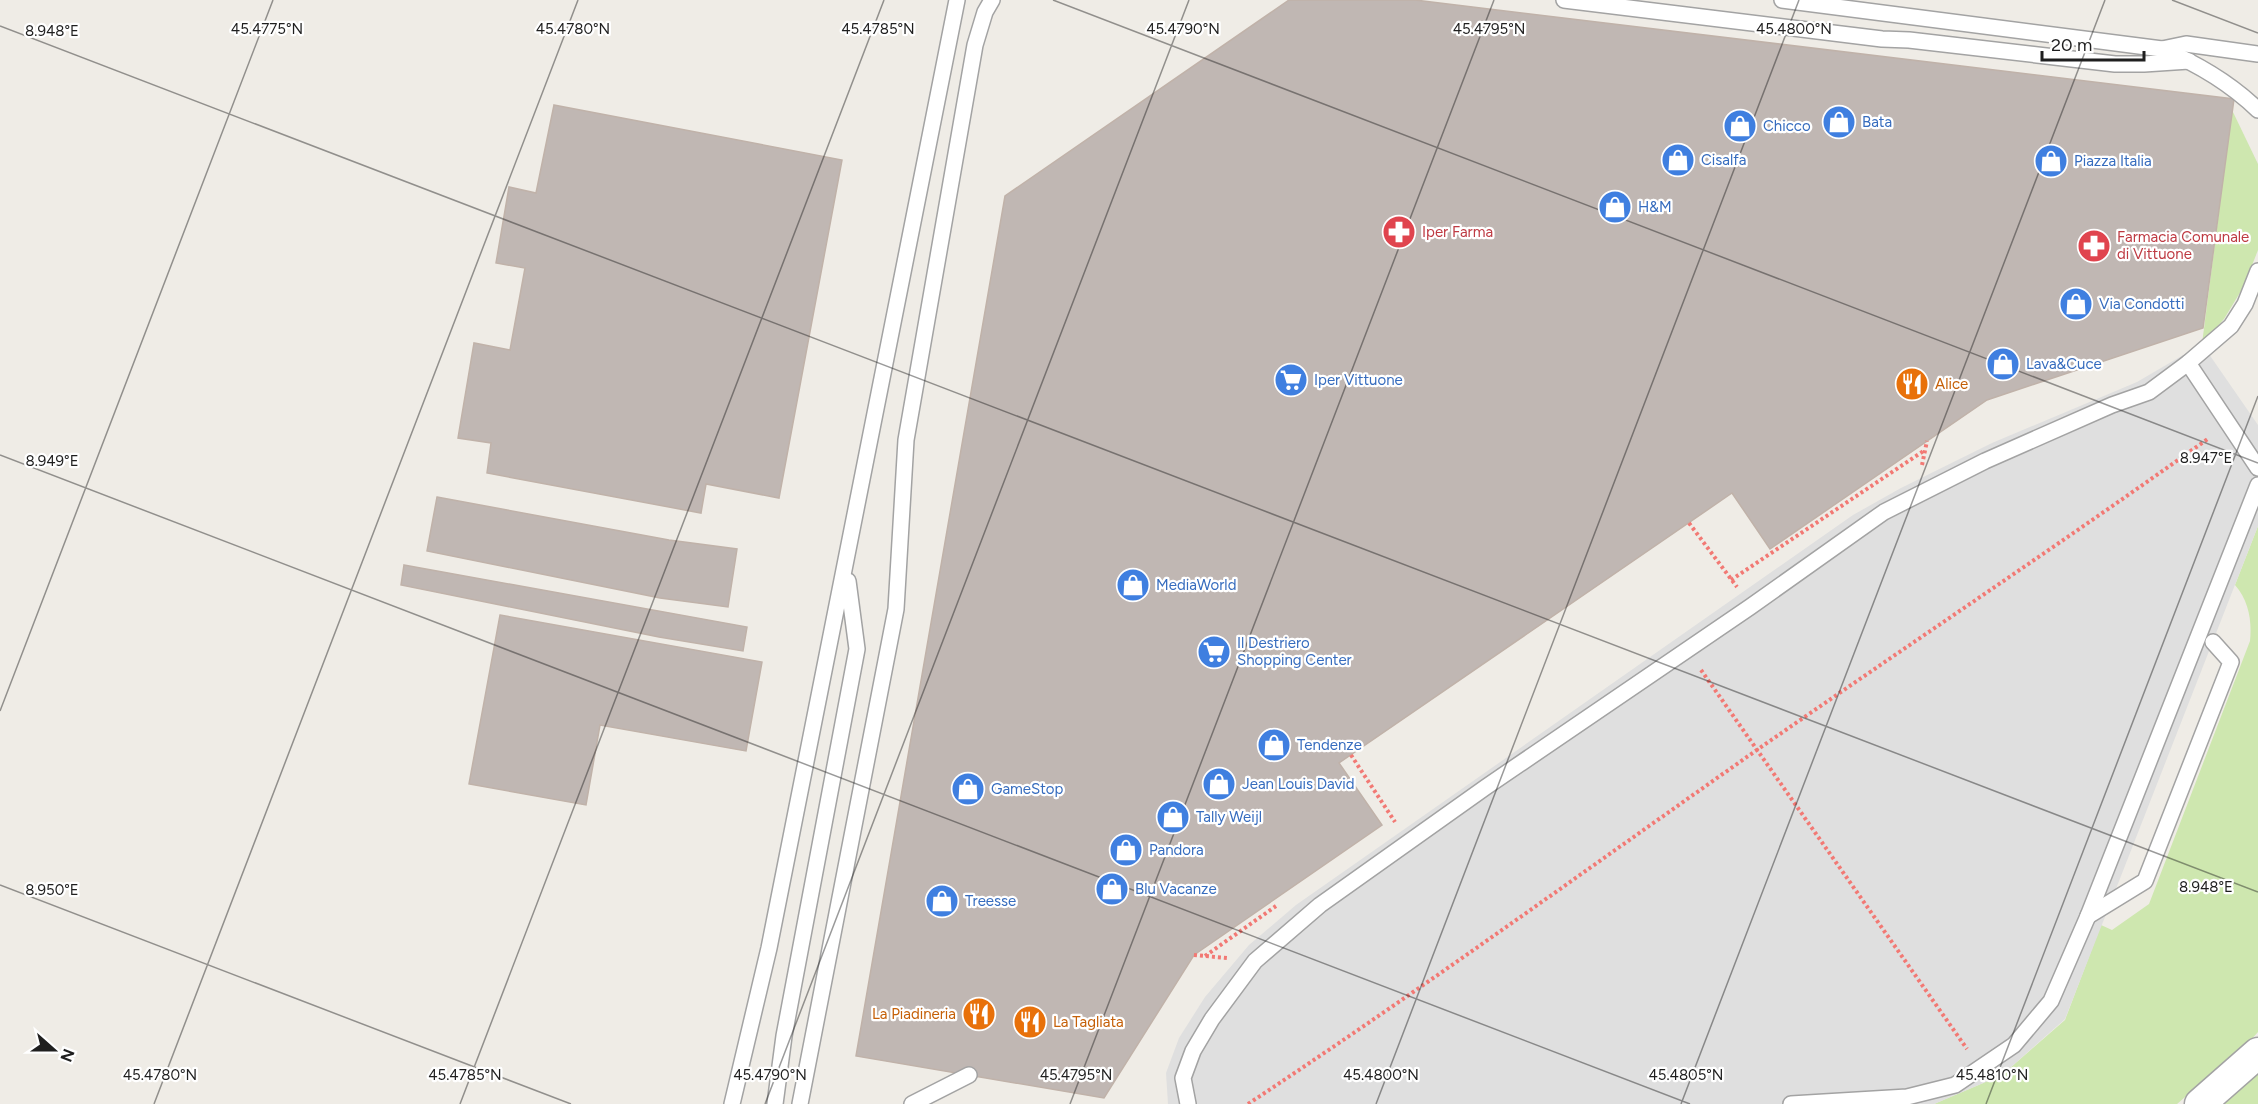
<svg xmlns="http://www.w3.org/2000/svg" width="2258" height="1104" viewBox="0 0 2258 1104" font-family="Figtree,sans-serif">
	<rect width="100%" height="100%" fill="#efece6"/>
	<g fill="#cee7af">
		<path d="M2232,110L2258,164V250L2244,286L2224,319L2202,344Z"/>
		<path d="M2258,526V1032L2250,1041L2177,1104H1934L2002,1075L2065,1020L2101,925L2112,930L2149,904L2250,641C2252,621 2249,601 2235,585Z"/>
		<path d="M2258,1071V1104H2222Z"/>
	</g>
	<path fill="#dfdfdf" d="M2202,344L2258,425V526L2065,1019L2002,1075L1934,1104H1168L1166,1073L1179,1038L1205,997L1249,945L1296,905L1853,515L1901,488L1992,443L2137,382Z"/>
	<g fill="#c0b7b3" stroke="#c0b2a9" stroke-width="1.5">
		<path d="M1289,0H1415L2234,99L2203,328L1987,400L1770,549L1732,493L1339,763L1382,825L1194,955L1104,1098L856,1056L1005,196Z"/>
		<path d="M554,105L842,160L779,498L706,484L701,513L487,473L491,443L458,438L474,343L510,350L525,268L496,263L509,187L536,193Z"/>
		<path d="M437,497L669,540L737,549L728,607L660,598L427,551Z"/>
		<path d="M404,565L747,627L743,651L659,637L401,585Z"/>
		<path d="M500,615L762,662L746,751L600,725L586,805L469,784Z"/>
	</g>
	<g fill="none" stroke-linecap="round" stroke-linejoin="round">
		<g stroke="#a3a3a3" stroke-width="18">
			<g id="service">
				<path d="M1564,0L1882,39L1909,40L2115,64H2144L2189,61"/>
				<path d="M1782,0L2162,49C2198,64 2230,83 2258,110"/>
				<path d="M2162,49L2186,44L2258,54"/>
				<path d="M2188,363L2258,468"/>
				<path d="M2088,916L2145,881L2231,662L2213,642"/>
				<path d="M732,1104L769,948L957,0"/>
				<path d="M775,1104L784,1036L857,649L848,581"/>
				<path d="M800,1104L896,609L906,440L975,45L985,12L992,0"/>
				<path d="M912,1104L969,1075"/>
				<path d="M1188,1104L1183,1078L1193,1051L1212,1019L1255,961L1320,905L1486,787L1750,607L1884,512L1985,461L2112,405L2149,392L2188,363L2231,326L2245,304L2258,271"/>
				<path d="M1791,1104L1907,1097L1955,1085L2014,1045L2051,1001L2088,916L2258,485"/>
			</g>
		</g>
		<g stroke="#a3a3a3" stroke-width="33">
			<path id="minor" d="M2200,1104L2258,1053"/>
		</g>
		<g stroke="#f27974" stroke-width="4" stroke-dasharray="3 3" stroke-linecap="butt">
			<path d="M1922,465L1927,441"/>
			<path d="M1689,523L1737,587"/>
			<path d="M1731,580L1925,450"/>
			<path d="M1701,670L1967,1049"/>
			<path d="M1351,755L1395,822"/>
			<path d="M1194,955L1227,958"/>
			<path d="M1205,956L1276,906"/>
			<path d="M1248,1104C1419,991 1586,870 1754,752C1905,647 2059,545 2209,438"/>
		</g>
		<use href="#service" stroke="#fff" stroke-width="15"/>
		<use href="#minor" stroke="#fff" stroke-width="30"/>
	</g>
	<path fill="none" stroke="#1f1f1f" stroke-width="1.5" stroke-opacity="0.45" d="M1053,0L2258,463M2172,0L2258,33M0,26L2258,892M0,455L1690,1104M0,711L273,0M0,885L571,1104M154,1104L578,0M460,1104L884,0M765,1104L1189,0M1070,1104L1494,0M1376,1104L1799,0M1681,1104L2105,0M1986,1104L2258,396"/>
	<defs>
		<g id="shop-disc" transform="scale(1.725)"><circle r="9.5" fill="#3f7fe0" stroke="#fff"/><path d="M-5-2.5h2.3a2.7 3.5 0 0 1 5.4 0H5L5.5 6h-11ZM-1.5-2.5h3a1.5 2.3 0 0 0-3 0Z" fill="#fff"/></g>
		<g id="pharmacy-disc" transform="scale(1.725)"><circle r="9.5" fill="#e0444e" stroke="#fff"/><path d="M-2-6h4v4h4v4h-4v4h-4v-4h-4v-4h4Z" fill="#fff"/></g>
		<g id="supermarket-disc" transform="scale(1.725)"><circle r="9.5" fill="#3f7fe0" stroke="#fff"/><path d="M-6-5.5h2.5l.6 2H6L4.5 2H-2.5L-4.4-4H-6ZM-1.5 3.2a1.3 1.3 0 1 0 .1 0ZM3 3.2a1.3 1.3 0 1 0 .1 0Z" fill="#fff"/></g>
		<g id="restaurant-disc" transform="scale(1.725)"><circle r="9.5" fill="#e8710a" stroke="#fff"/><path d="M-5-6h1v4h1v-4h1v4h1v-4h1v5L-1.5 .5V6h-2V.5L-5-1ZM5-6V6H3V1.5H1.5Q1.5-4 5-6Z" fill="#fff"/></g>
	</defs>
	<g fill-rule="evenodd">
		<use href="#shop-disc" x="1839" y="122"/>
		<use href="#shop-disc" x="1740" y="126"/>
		<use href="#shop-disc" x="1678" y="160"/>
		<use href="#shop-disc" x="2051" y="161"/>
		<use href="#shop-disc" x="1615" y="207"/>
		<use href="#pharmacy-disc" x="1399" y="232"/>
		<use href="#pharmacy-disc" x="2094" y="246"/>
		<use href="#shop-disc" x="2076" y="304"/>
		<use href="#shop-disc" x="2003" y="364"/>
		<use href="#supermarket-disc" x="1291" y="380"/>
		<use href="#restaurant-disc" x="1912" y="384"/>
		<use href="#shop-disc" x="1133" y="585"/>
		<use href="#supermarket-disc" x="1214" y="652"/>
		<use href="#shop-disc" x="1274" y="745"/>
		<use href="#shop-disc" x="1219" y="784"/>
		<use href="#shop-disc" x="968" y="789"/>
		<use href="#shop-disc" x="1173" y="817"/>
		<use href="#shop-disc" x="1126" y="850"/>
		<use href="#shop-disc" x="1112" y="889"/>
		<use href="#shop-disc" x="942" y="901"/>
		<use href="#restaurant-disc" x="979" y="1014"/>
		<use href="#restaurant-disc" x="1030" y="1022"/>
	</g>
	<g text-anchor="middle" stroke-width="4.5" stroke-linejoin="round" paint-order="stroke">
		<g font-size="15" fill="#366cbe" stroke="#fff" text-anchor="start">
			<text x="1862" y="127">Bata</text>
			<text x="1763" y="131">Chicco</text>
			<text x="1701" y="165">Cisalfa</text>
			<text x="2074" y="166">Piazza Italia</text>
			<text x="1638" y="212">H&amp;M</text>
			<text x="2099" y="309">Via Condotti</text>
			<text x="2026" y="369">Lava&amp;Cuce</text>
			<text x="1314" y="385">Iper Vittuone</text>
			<text x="1156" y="590">MediaWorld</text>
			<text x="1237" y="648">Il Destriero<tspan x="1237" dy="17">Shopping Center</tspan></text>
			<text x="1297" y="750">Tendenze</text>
			<text x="1242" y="789">Jean Louis David</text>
			<text x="991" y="794">GameStop</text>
			<text x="1196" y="822">Tally Weijl</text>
			<text x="1149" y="855">Pandora</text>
			<text x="1135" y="894">Blu Vacanze</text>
			<text x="965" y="906">Treesse</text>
		</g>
		<g font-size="15" fill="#be3a42" stroke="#fff" text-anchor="start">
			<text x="1422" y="237">Iper Farma</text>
			<text x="2117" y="242">Farmacia Comunale<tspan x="2117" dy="17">di Vittuone</tspan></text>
		</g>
		<g font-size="15" fill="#c56008" stroke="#fff" text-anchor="start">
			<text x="1935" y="389">Alice</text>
			<text x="956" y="1019" text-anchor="end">La Piadineria</text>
			<text x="1053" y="1027">La Tagliata</text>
		</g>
	</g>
	<g font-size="15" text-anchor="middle" fill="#1f1f1f" stroke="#fff" stroke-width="4.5" stroke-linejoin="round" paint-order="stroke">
		<text x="267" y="34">45.4775°N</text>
		<text x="573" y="34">45.4780°N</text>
		<text x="878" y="34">45.4785°N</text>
		<text x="1183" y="34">45.4790°N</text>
		<text x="1489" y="34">45.4795°N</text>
		<text x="1794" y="34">45.4800°N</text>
		<text x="52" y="36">8.948°E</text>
		<text x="2206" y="463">8.947°E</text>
		<text x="52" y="466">8.949°E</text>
		<text x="2206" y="892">8.948°E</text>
		<text x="52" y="895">8.950°E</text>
		<text x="160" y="1080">45.4780°N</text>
		<text x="465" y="1080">45.4785°N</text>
		<text x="770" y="1080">45.4790°N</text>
		<text x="1076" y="1080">45.4795°N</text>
		<text x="1381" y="1080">45.4800°N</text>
		<text x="1686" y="1080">45.4805°N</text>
		<text x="1992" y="1080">45.4810°N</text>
	</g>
	<g transform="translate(54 1050) rotate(111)" stroke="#ffffff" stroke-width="4.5" paint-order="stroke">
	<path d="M0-4.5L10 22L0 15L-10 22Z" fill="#1f1f1f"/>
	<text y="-9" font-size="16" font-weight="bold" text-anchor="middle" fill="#1f1f1f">N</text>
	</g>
	<path d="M2042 51v9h102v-9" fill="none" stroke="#1f1f1f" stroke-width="3"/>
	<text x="2051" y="51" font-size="18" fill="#1f1f1f" stroke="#ffffff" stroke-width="4.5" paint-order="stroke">20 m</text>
</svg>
